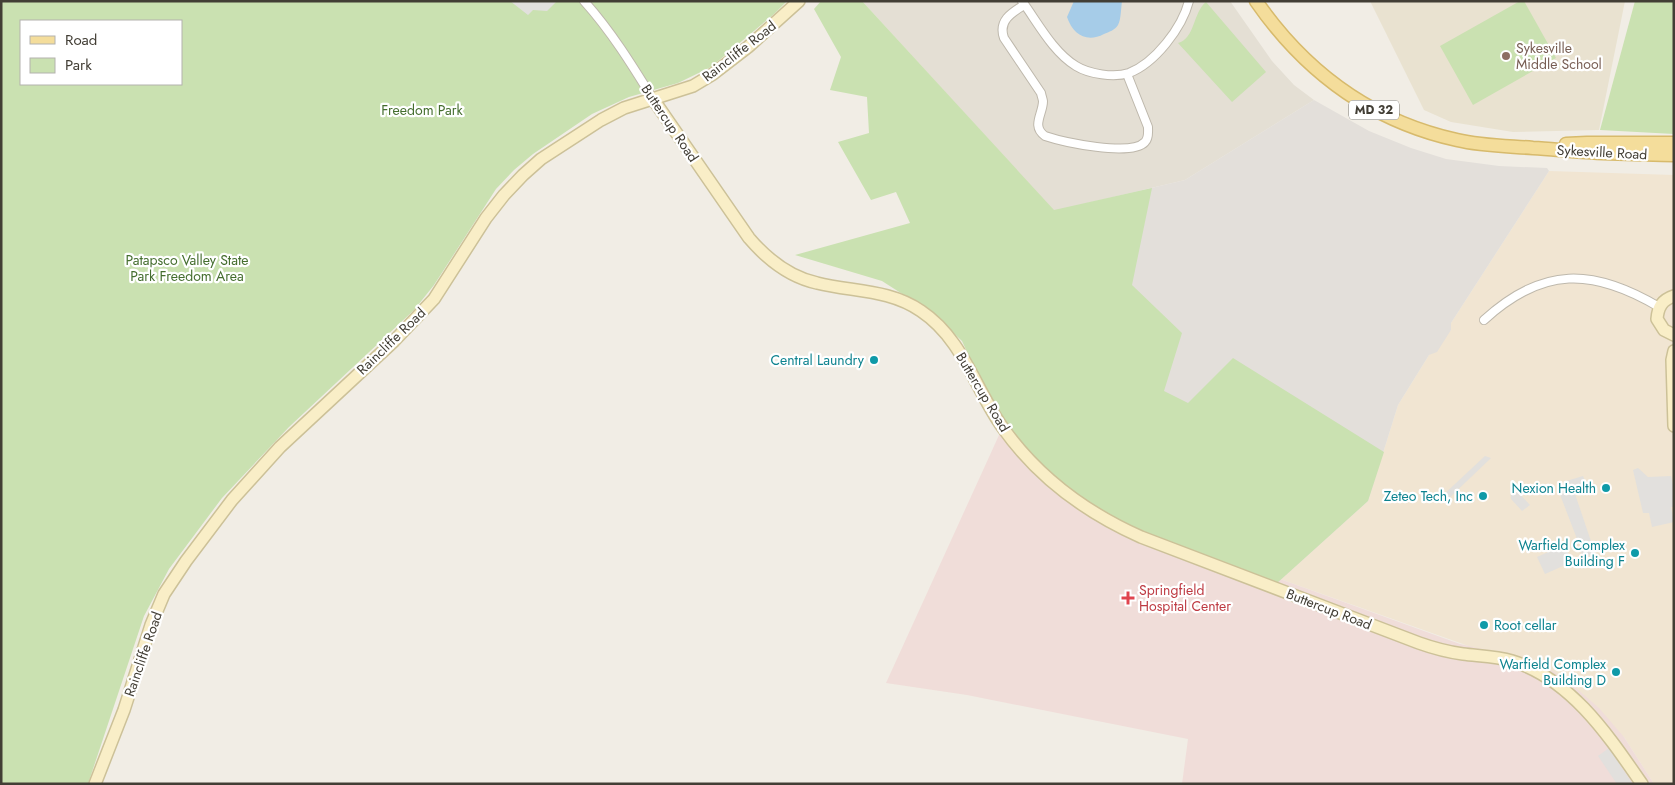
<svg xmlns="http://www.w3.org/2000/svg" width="1675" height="785" viewBox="0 0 1675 785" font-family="Jost,sans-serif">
	<rect width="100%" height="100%" fill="#f1ede5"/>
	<path fill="#e4dfd4" d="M862,1H1230L1272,61L1294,85L1314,100L1185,180L1054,211Z"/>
	<path fill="#f1e5d2" d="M1549,171L1674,175V784H1654L1624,737L1477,649L1280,579L1368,501L1398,405L1429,355L1451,330V323Z"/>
	<path fill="#e3dfda" d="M1314,100L1369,131L1411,148L1446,159L1499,166L1547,168L1549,171L1451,323V330L1437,352L1429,355L1398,405L1368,501L1276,584L1054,211L1185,180Z"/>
	<path fill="#e9e2d0" d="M1370,1H1625L1599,130L1513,132L1451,122L1424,110Z"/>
	<path fill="#f0ddd9" d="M1005,422L1280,579L1460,644L1536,661L1567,680L1599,708L1624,737L1654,784H1182L1188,739L967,695L886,683Z"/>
	<g fill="#cae1b1" fill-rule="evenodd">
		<path d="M1,1H787L774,14L711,67L678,83L629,97L592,114L533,154L514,170L496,189L434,285L414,310L289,427L222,498L169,569L144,616L88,784H1ZM21,21H181V84H21Z"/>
		<path d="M821,1H862L1054,210L1152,188L1132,285L1182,333L1164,391L1188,403L1233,358L1384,452L1368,501L1276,584L1139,531L1083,500L1044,468L1015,437L979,378L962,341L932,313L882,281L795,255L910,223L896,192L871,200L838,142L869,133L867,97L830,90L841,57L814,9Z"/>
		<path d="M1520,1H1524L1556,58L1473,105L1440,46Z"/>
		<path d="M1635,1H1674V134L1600,130Z"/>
		<path d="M1206,2L1266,72L1232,102L1178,43C1195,39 1193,12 1206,2Z"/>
	</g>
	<g fill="#e2e0dd">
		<path d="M510,1H557L547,11L533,10L528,15Z"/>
		<path d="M1485,456L1491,458L1446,501L1440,498Z"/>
		<path d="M1638,468L1648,477L1671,476L1674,489V507H1671L1674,522L1652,527L1649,513H1643L1633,470Z"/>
		<path d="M1583,476L1587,486L1574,491L1595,553L1583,558L1580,550L1585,548L1584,543L1579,544L1559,492L1565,489L1563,482Z"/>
		<path d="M1510,487H1514V494L1518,492L1530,505L1522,511L1511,499Z"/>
		<path d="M1564,545L1572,562L1545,574L1537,557Z"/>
		<path d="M1609,748L1632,783L1617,784L1598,756Z"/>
	</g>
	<path fill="#a6cce8" d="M1074,1H1122C1121,8 1121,20 1118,25C1115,30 1109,32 1104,34C1087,43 1073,35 1067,17Z"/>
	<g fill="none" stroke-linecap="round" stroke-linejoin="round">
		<g stroke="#beb8ac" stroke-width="10">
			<g id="street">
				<path d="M584,1C611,31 632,65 653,99"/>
				<path d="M1022,1C1038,23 1053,52 1076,66C1089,74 1114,78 1129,73C1155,63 1182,28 1189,1"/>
				<path d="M1024,5C1011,13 998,21 1004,38L1041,93C1041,94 1043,100 1043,101C1043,114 1031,126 1045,136C1063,142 1131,157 1145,142C1149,138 1148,132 1148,127L1127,74"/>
				<path d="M1484,320C1543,266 1593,268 1659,307"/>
			</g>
		</g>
		<g stroke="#ccc198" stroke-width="14">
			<g id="secondary">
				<path d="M653,99L749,238C767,259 789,277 817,283C853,292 889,289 921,311C963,339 975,389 1003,428C1038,477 1087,513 1141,537L1419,643C1433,648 1448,652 1463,654C1479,656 1496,656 1512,661C1571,679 1608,735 1642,784"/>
				<path d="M1674,296C1662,300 1658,307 1657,319L1664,330L1674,335"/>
				<path d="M1674,351L1672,360L1674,426"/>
				<path d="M95,784L124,710L151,625L164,594L186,561L232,500L280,447L394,341L434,299L486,218L504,195L523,175L541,159L601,120L624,108L693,86L713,74L748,47L799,1"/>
			</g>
		</g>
		<g stroke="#d7ba6c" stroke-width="15">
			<g id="primary">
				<path d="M1256,1C1306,73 1371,121 1457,140C1482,146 1508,146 1533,148C1551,149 1568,151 1586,152C1615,154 1645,154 1674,155"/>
				<path d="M1566,144L1587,143H1674"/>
			</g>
		</g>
		<use href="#street" stroke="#fff" stroke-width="8"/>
		<use href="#secondary" stroke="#f9eec7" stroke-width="11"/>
		<use href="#primary" stroke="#f4dd9b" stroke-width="12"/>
	</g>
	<circle fill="#8d6e63" stroke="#fff" stroke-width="2" cx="1506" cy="56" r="5"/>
	<g fill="#0f9aa8" stroke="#fff" stroke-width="2">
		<circle cx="874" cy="360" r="5"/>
		<circle cx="1606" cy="488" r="5"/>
		<circle cx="1483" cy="496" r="5"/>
		<circle cx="1635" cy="553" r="5"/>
		<circle cx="1484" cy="625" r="5"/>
		<circle cx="1616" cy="672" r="5"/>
	</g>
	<path fill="#e0444e" stroke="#fff" stroke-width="2" d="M1125.5 590.5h5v5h5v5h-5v5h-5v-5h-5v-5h5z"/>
	<g text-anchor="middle" stroke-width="4.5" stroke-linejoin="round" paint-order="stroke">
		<rect fill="#fff" stroke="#7b7872" stroke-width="1" x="1349" y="100.5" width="50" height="19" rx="4"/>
		<g font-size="12" font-weight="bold" fill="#423e35">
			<text x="1374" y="114">MD 32</text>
		</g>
		<g font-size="14" fill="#785e54" stroke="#fff" text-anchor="start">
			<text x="1516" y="53">Sykesville<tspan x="1516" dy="16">Middle School</tspan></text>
		</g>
		<g font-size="14" fill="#423e35" stroke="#fff">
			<text transform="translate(739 51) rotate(-38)" y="5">Raincliffe Road</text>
			<text transform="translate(670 123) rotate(56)" y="5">Buttercup Road</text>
			<text transform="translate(1602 152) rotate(3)" y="5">Sykesville Road</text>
			<text transform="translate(391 341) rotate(-44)" y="5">Raincliffe Road</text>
			<text transform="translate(983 392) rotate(59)" y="5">Buttercup Road</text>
			<text transform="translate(1329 609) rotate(21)" y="5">Buttercup Road</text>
			<text transform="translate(143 654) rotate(-71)" y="5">Raincliffe Road</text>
		</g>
		<g font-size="14" fill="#456e2f" stroke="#fff">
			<text x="422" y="115">Freedom Park</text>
			<text x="187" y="265">Patapsco Valley State<tspan x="187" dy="16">Park Freedom Area</tspan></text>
		</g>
		<g font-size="14" fill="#0d838f" stroke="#fff" text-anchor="end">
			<text x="864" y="365">Central Laundry</text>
			<text x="1596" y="493">Nexion Health</text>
			<text x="1473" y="501">Zeteo Tech, Inc</text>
			<text x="1625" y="550">Warfield Complex<tspan x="1625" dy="16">Building F</tspan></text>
			<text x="1494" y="630" text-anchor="start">Root cellar</text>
			<text x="1606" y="669">Warfield Complex<tspan x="1606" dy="16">Building D</tspan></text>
		</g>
		<g font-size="14" fill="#be3a42" stroke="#fff" text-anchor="start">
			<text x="1139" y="595">Springfield<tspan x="1139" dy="16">Hospital Center</tspan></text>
		</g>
	</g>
	<rect width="1675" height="785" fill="none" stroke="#423e35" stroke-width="5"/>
	<rect x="20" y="20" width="162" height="65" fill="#ffffff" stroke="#b3b2ae"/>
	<rect x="30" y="36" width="25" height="8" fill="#f4dd9b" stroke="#b3b2ae"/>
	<text x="65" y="45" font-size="15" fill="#423e35">Road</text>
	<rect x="30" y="58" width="25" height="15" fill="#cae1b1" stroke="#b3b2ae"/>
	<text x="65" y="70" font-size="15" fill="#423e35">Park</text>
</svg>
